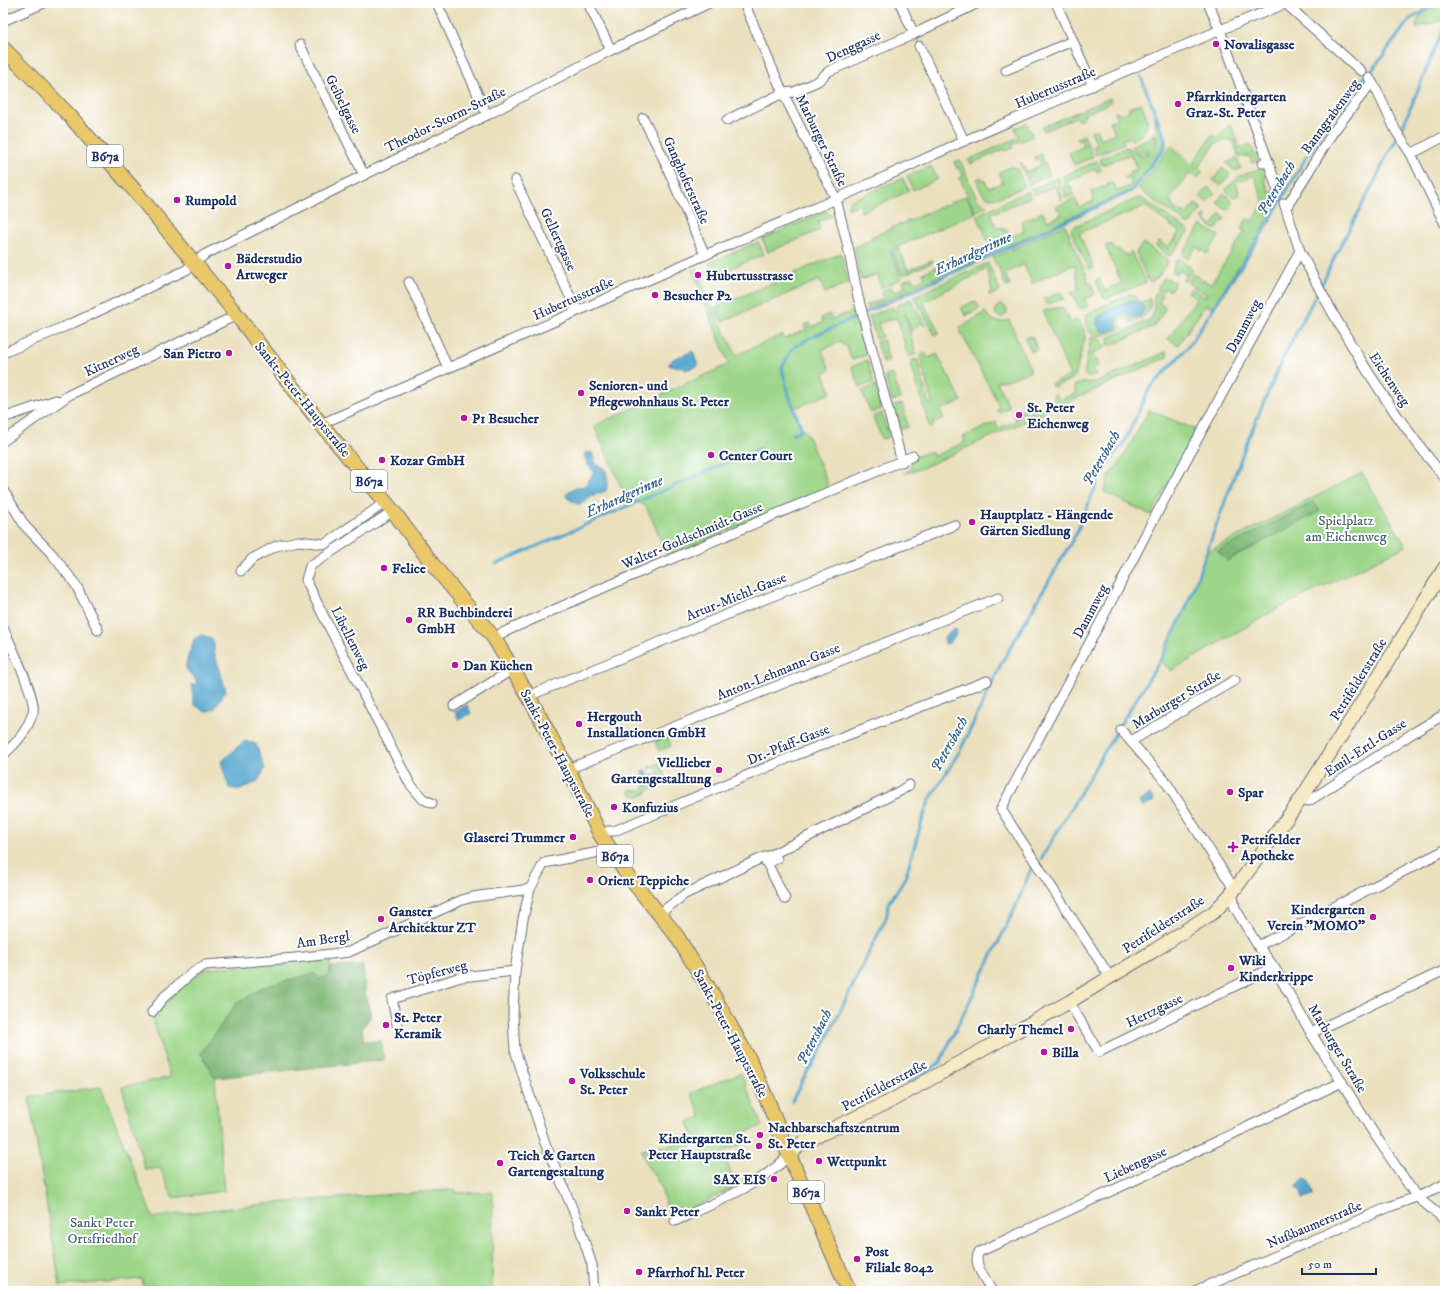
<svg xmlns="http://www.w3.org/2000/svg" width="1448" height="1294" viewBox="0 0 1448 1294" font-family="'IM FELL DW Pica',serif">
	<rect width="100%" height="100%" fill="#fff"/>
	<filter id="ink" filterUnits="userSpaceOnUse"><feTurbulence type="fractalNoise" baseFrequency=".025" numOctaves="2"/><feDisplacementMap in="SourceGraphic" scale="8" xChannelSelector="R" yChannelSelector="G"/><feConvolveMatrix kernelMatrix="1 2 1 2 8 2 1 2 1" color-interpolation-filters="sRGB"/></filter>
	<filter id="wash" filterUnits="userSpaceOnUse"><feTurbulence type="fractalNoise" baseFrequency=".012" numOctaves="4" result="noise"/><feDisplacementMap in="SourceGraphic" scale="16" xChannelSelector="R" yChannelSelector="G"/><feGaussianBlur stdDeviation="0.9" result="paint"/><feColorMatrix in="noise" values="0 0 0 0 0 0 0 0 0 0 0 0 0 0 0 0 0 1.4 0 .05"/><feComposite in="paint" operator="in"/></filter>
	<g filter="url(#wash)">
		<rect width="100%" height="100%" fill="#eae0bd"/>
		<g fill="#9dd688" stroke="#5c8273" fill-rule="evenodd">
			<path d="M1426,3H1445V19L1417,28L1416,25Z"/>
			<path d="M1110,98L1111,102L1083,115L1084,118L1078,121L1076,117L1044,131L1042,127Z"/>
			<path d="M1141,103C1149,122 1152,130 1132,140L1130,137L1122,140L1124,143L1096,155L1093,147L1097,144L1091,131L1096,129L1100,139L1115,133L1110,121L1118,118L1115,112L1123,114L1129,111L1128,108Z"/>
			<path d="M1155,118L1164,138L1163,148L1131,190L867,309L866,305L883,299L882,291L891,287L894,292L905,287L903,281L912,277L915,282L925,278L923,273L941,265L944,269L981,252L980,249L990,246L977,215L1028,191L1031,197L991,214L997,229L1002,227L1004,230L1006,229L1010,237L1024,231L1021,222L1034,216L1035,218L1038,217L1037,214L1043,212L1047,221L1062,215L1059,209H1057L1056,207L1075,198L1079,208L1094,201L1091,192L1103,187L1104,188L1107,187L1106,185L1112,182L1117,191L1132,185L1129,178L1126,179L1125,177L1130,175L1129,172L1137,169L1130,154L1102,165L1100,159L1126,147C1132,150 1137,156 1143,157L1156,147C1157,137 1155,128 1155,118Z"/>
			<path d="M1027,123L1033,136L1012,145L1013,148L1006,151L1005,149L970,164L968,160L1019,137L1015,128Z"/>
			<path d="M1231,124L1240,148L1250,144L1256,156L1261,152V157L1257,161L1252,163L1249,156L1239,157L1233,140L1231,141L1230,139L1215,144L1198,168L1203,171L1197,178L1190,173L1169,200L1173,203L1171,205L1181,213L1183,211L1187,214L1195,204L1201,208V210L1189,225L1138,189L1171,145L1192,165L1213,134L1215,138Z"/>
			<path d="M1153,133L1154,136V145C1145,154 1140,159 1131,146L1149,138Z"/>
			<path d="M1084,135L1093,157L1074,165L1069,153L1084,146L1081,140L1078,141L1077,138Z"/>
			<path d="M1041,154L1050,175L1029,184L1020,163L1021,162L1026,172L1041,165L1038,158L1035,160L1034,157Z"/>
			<path d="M1237,158L1241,168L1235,171L1226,163Z"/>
			<path d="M960,160L977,199L980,202L988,205L975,212L960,178L963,176L959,168L957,169L954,162Z"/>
			<path d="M1097,161L1101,170L1097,172L1095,169L1068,181L1074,195L1065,198L1063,176Z"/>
			<path d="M931,166L938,179L913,190L907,176Z"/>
			<path d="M1012,166L1013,168L1016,167L1025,186C1015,190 991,205 983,194C980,190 978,184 977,179L981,177L982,180L984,179L989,188L1003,182L999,172Z"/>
			<path d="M1260,167L1266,169L1268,174L1264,179L1270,193L1275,190L1277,191L1280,196L1257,238L1212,307L1209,306L1207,307V303L1178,345L1168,339L1197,298L1188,292L1191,288L1205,297L1206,294L1188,283L1193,273L1200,278V280H1203L1211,284L1245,231L1241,229L1247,219L1252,221L1264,203L1254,175L1242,181L1239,180L1236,183L1240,195L1234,197L1226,191V189L1239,176L1260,169Z"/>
			<path d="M1222,168L1230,174L1221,186L1213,180Z"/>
			<path d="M1059,177L1062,200H1061L1055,186L1034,195L1031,189Z"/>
			<path d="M903,178L909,191L861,212L860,204L848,209L849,201Z"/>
			<path d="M1208,187L1215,194L1207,202L1200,197Z"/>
			<path d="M1223,194C1229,195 1231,199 1233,204L1228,210L1218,204V201Z"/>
			<path d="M966,196L975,213L890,250L902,278L881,288L878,274L861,280L854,247L871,240V237Z"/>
			<path d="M1138,198L1143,199L1189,231L1172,254L1169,256L1156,246L1159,241L1168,248L1173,240H1176V237L1179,232L1145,206L1079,233L1094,268L1089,269L1071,231L1073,227Z"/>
			<path d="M827,211L832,216L818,222L820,230L768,252L762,239Z"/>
			<path d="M1221,213L1222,214L1221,215L1225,218L1217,229H1214L1202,219L1205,214L1207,217L1205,221L1212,226Z"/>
			<path d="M1065,225L1087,276V281L1091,283L1095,294L1085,299L1088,307L1080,309L1071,293L1078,289L1077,285L1078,284L1075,264L1032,283L1024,265L1005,273L1010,286L1006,287L998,266L992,258Z"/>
			<path d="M1201,225L1219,236L1207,254L1196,247L1188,259L1182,255Z"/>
			<path d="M758,242L764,254L711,277L709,271L711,270L709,263Z"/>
			<path d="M1143,243L1168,261L1158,277L1151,282L1148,281L1136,252Z"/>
			<path d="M1106,245H1112L1115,249L1119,250L1128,256L1131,251L1146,282L1109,298H1105L1103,297L1096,281L1099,279L1105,290L1108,291L1109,288L1122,283L1106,248Z"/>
			<path d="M899,248L908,270L932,260L933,262L903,275L892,251Z"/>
			<path d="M841,253L848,283L825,293L819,280L722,322L715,308Z"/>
			<path d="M1178,258L1189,266L1190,268L1192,270L1185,281L1183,280L1186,275L1179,270L1177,274L1173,272L1174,264Z"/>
			<path d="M988,263L1000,291L990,296L988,294L992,292L987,269L923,302L939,332L935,335L914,296Z"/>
			<path d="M698,267L699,270L694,272L698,280L703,278L701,280L708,298L705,299L707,304L710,303L720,326L722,325L736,355L782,335L784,339L806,330L804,325L810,323L812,327L823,322L821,318L830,314L832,319L854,311L866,355L852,360L846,345L843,346L841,341L822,350L830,370L824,373L831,393L793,409L802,429L807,434L827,482L828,489L668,556L646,506L626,497L594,426L729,364L692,270Z"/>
			<path d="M1164,278H1166L1175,283L1170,291L1166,288L1164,291L1157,288Z"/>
			<path d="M1157,290L1162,293L1161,296L1162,297L1159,303L1166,308L1154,326L1109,346L1108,338L1151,319C1157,308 1151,299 1157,290Z"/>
			<path d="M1061,292L1064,299L1046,304L1044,299Z"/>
			<path d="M1131,294L1141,302L1150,299C1153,313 1143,318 1131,323L1128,317L1118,320L1122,328C1114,332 1095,341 1089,331C1087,327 1086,322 1085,319L1088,313ZM1131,300L1125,313L1116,318V322L1097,324L1098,317L1109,311Z"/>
			<path d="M911,299L925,325L921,323L915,327L912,332L905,314L916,354L908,356L897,318L878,323L882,337L876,339L869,316L892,307L894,311L897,310L896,306Z"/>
			<path d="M975,301L980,308L969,314L968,312L967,313L968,315L966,316L961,308Z"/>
			<circle cx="1001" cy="311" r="6"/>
			<path d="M1062,307L1070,322L1078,320L1084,330L1085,338L1075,376L1072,379L1053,387L1051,384L1070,376L1043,311Z"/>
			<path d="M985,312C993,321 997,324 1009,320L1031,371L1005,381L1003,380L997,382L1009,407L998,413L996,410L1000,407L959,329Z"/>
			<path d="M1032,336L1037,349L1031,352L1025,338Z"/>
			<path d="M1091,338C1100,338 1102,339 1106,347L1093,353L1094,358L1096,359L1099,365L1092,368L1096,376L1087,377L1084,374Z"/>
			<path d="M883,340L889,361L883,363L876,342Z"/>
			<path d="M923,352L926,354L928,358L937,354L962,401L940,410L944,419L934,421L933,426L930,429L910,361L917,359L929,405L932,403L920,357Z"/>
			<path d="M1166,352L1168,356L1165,358L913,472L904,473L911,469L912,458L931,451L934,456L965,442L963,437L996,422L998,428L1016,421L1014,415L1016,419L1023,416L1021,410L1024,408L1027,414L1055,402L1053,395L1056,394L1059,400L1076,393L1074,386L1082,383L1100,381Z"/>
			<path d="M867,360L874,382L860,387L852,367Z"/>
			<path d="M893,374L900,399L892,401L885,376Z"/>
			<path d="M875,385L881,409L871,413L862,391Z"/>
			<path d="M902,404L908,427L901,429L894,406Z"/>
			<path d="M1149,410L1197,430L1151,515L1104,492L1110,474L1121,461Z"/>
			<path d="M882,413L889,437L882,439L873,417Z"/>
			<path d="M1362,473L1406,546L1273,611L1171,671L1160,660L1186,608L1207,552Z"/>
			<path d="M667,736L671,746L659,751L655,741Z"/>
			<path d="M659,763L666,778L663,784L647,791L646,794L640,796L631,795L629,790L637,791L642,790L645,785H655C659,778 661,774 656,768L654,767L649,769L648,768Z"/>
			<path d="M331,957L329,976L319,979L201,1053L215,1078L224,1191L173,1198L160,1168L145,1170L122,1087L170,1077L153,1019L181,986L206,969Z"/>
			<path d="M741,1073L762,1126L738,1135L742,1144L723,1152L736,1186L670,1220L660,1185L646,1164L642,1150L689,1142L693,1153L719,1143L718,1139L711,1142L708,1137L698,1142H696L688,1123L689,1121L701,1117L691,1093Z"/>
			<path d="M101,1087L153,1218L170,1215L273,1203L448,1190L457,1191V1193L493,1192L492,1291H144L142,1279L60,1286L29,1097Z"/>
		</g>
		<g fill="#7eb774" stroke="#4c7369">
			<path d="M1314,502L1320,511L1227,561L1218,551Z"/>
			<path d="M363,966L366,997L371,1016L362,1028L364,1041H381L384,1060L215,1078L201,1053L235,1005L263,987L314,973L319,979L329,976L331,967Z"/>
		</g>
		<g fill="#53a6ce" stroke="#376a96">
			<path d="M1131,300L1141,304L1144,309L1141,316L1133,318L1125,313L1116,318L1117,328L1106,332L1100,331L1097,324L1098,317L1108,311Z"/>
			<path d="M693,351L698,366L686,370L682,367L670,366L668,364L671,363L673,359Z"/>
			<path d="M586,452L592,453L596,464L606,470L608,482L606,491L591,496L579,505L567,498L566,495C570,488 578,487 585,486L594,472L588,466L584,455Z"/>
			<path d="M952,629L957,630L956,635L949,643L945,644L944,638Z"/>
			<path d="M201,635L212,638L214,644V651L226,691L214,709L205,712L194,704L191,685L197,684L196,680L186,669C185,657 192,651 194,639Z"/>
			<path d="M467,705L471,713L459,720L455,712Z"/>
			<path d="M243,742H250L256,744L265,769L257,782L240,790L229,788L221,762Z"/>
			<path d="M644,770L647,771L648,775L659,776V780L655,785H645L642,771Z"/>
			<path d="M1150,794L1154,801L1143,808L1139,802Z"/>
			<path d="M1303,1179L1308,1180L1313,1193V1196L1304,1199H1303L1301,1192L1297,1188L1298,1184Z"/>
		</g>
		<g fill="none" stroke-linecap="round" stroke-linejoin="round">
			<g stroke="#53a6ce" stroke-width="3">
				<path d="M1321,286L1335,256L1376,179L1385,159L1401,131L1445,24"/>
				<path d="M792,434L802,430L787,390L782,367L793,348L810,338L1132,191L1165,147V138L1141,77"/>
				<path d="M496,564L760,448"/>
				<path d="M1120,725L1160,661L1186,608L1248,439L1283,358L1318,291"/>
				<path d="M1041,859L1116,732"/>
				<path d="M908,1082L939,1064L1016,906L1032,866"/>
				<path d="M792,1101L806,1074L818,1056L884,922L887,915L888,903L900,887L906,875L922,821L929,801L961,749L1002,662L1076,534L1100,476L1112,456L1122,447L1149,389L1188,347L1262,234L1295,176L1322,131L1360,81L1373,69L1410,19L1431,8L1438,3"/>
			</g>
		</g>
	</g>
	<g filter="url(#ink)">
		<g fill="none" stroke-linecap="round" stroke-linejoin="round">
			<g stroke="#636d7f" stroke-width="11">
				<g id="street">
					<path d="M437,3L487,115"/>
					<path d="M588,3L611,50"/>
					<path d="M744,3L783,93L836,199L848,247L858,297L902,462"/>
					<path d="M900,3L914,34"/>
					<path d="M1208,3L1221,33L1268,161L1263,163"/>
					<path d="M1286,4L1361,71"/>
					<path d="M1057,5L1093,86"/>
					<path d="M3,21L44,3"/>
					<path d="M300,45L364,175"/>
					<path d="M919,46L964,141"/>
					<path d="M1006,70L1072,41"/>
					<path d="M1369,78L1376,89L1396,131L1411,154L1445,224"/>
					<path d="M643,118L661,153L705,255"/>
					<path d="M727,120L783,93L794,92L818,81L829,71L914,34L978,3"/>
					<path d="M1411,154L1445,136"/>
					<path d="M1268,161L1277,188"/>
					<path d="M515,180L577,311"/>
					<path d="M1284,203L1300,251L1319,288"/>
					<path d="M1286,208L1333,132L1372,82"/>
					<path d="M409,282L448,368"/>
					<path d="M1320,290C1356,356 1397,421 1445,478"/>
					<path d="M3,353L73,323L186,270L204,255L364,175L487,115L611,50L709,3"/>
					<path d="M3,418L56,400"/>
					<path d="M321,424L705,255L836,199L964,141L1220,30L1287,3"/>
					<path d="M3,441L69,395L237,315"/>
					<path d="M3,490L25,526L52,554L76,585L98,630"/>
					<path d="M393,511L310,566L306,580L324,617L410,784L423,799L432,803"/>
					<path d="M241,571L252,559L276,546L298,541L325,544L386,502"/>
					<path d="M3,628C10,643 37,699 33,712C28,729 16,744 3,755"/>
					<path d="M494,638L502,633L603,588L913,456"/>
					<path d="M529,697L538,692L770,597L955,525"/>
					<path d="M454,706L513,669"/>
					<path d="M1121,730L1166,782L1231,884L1235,908L1258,946L1274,967L1311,1033L1373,1132L1416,1196L1445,1220"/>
					<path d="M1131,741L1235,680"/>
					<path d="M568,769L998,598"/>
					<path d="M1301,799L1309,801L1413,733L1445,714"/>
					<path d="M600,834L608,831H614L796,755L987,681"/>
					<path d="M765,858L900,791L909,785"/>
					<path d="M767,863L777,859"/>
					<path d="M659,914L685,894L764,857L785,899"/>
					<path d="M1258,946L1445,850"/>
					<path d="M1110,977L1001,809L1100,623L1150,526L1300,251"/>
					<path d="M1069,1002L1099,1052L1274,967"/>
					<path d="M152,1012L164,997L192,973L205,965L295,958L349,952L462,900L473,897L530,889"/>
					<path d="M397,1024L392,999L461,977L515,971"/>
					<path d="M1311,1033L1445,970"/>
					<path d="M675,1221C710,1205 763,1184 789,1155"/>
					<path d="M3,1290V1291"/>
					<path d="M594,1291L592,1265L578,1222L545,1143L515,1050L514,1036L513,1013L515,971L523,919L530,889L544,863L599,852L610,849"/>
					<path d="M992,1291C986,1280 972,1264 979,1252L1161,1168L1342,1082"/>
					<path d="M1195,1291L1389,1207L1427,1193L1445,1184"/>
				</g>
			</g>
			<g stroke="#636d7f" stroke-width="15">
				<path id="secondary" d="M789,1155L802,1143L887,1103L1069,1002L1155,950L1214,912L1232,893L1301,799L1385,666L1445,567"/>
			</g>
			<g stroke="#636d7f" stroke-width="16">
				<path id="primary" d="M3,48L70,116L135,191L233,310L321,424L393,511L434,566L494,638L529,697L568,769L600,834L629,877L676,935L713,995L750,1061L769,1104L789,1155L849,1291"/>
			</g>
			<use href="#street" stroke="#fff" stroke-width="9"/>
			<use href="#secondary" stroke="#f7e9c3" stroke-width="13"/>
			<use href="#primary" stroke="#eac769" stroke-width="14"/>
		</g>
	</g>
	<g fill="#b5179e" stroke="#fff" stroke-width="1.5">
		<circle cx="1216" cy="44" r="4"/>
		<circle cx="1178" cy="104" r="4"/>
		<circle cx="177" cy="200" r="4"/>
		<circle cx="228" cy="266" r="4"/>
		<circle cx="698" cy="275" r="4"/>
		<circle cx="655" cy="295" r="4"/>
		<circle cx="229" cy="353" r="4"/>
		<circle cx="581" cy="393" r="4"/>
		<circle cx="1019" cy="415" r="4"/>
		<circle cx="464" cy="418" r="4"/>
		<circle cx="711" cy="455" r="4"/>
		<circle cx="382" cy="460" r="4"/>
		<circle cx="972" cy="522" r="4"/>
		<circle cx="384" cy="568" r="4"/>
		<circle cx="409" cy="620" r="4"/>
		<circle cx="455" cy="665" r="4"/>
		<circle cx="579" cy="724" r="4"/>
		<circle cx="719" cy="770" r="4"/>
		<circle cx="1230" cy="792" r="4"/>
		<circle cx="614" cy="807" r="4"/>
		<circle cx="573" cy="837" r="4"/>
		<path d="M1231 841h4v4h4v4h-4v4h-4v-4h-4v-4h4z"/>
		<circle cx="590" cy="880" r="4"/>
		<circle cx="1373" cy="917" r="4"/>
		<circle cx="381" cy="919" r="4"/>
		<circle cx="1231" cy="968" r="4"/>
		<circle cx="386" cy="1025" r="4"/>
		<circle cx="1071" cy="1029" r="4"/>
		<circle cx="1044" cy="1052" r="4"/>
		<circle cx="572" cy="1081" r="4"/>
		<circle cx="760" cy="1135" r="4"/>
		<circle cx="759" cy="1146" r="4"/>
		<circle cx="819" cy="1161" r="4"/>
		<circle cx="500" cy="1163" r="4"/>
		<circle cx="774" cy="1179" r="4"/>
		<circle cx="627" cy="1211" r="4"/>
		<circle cx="857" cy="1259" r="4"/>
		<circle cx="639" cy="1272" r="4"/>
	</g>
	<g text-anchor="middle" stroke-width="4" stroke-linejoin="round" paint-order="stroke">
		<g fill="#fff" stroke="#5f6d8e" stroke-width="1">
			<rect x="87" y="145" width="36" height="22" rx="3"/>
			<rect x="351" y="470" width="36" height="22" rx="3"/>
			<rect x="597" y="845" width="36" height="22" rx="3"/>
			<rect x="788" y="1181" width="36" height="22" rx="3"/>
		</g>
		<g font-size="13" font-weight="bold" fill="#1b2f5e">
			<text x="105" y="161">B67a</text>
			<text x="369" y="486">B67a</text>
			<text x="615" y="861">B67a</text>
			<text x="806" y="1197">B67a</text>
		</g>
		<g font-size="14" font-weight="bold" fill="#1b2f5e" stroke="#fff" text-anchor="start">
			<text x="1224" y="49">Novalisgasse</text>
			<text x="1186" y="101">Pfarrkindergarten<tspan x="1186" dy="16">Graz-St. Peter</tspan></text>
			<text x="185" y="205">Rumpold</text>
			<text x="236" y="263">Bäderstudio<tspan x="236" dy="16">Artweger</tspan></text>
			<text x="706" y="280">Hubertusstrasse</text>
			<text x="663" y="300">Besucher P2</text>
			<text x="221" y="358" text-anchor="end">San Pietro</text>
			<text x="589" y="390">Senioren- und<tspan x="589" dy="16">Pflegewohnhaus St. Peter</tspan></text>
			<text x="1027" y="412">St. Peter<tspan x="1027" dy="16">Eichenweg</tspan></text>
			<text x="472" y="423">P1 Besucher</text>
			<text x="719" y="460">Center Court</text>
			<text x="390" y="465">Kozar GmbH</text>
			<text x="980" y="519">Hauptplatz - Hängende<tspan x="980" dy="16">Gärten Siedlung</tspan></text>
			<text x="392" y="573">Felice</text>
			<text x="417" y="617">RR Buchbinderei<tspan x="417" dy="16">GmbH</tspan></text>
			<text x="463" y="670">Dan Küchen</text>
			<text x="587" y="721">Hergouth<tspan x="587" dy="16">Installationen GmbH</tspan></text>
			<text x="711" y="767" text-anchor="end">Viellieber<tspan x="711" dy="16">Gartengestalltung</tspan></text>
			<text x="1238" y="797">Spar</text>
			<text x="622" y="812">Konfuzius</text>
			<text x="565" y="842" text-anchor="end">Glaserei Trummer</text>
			<text x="1241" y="844">Petrifelder<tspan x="1241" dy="16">Apotheke</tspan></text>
			<text x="598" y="885">Orient Teppiche</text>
			<text x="1365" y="914" text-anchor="end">Kindergarten<tspan x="1365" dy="16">Verein "MOMO"</tspan></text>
			<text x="389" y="916">Ganster<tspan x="389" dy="16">Architektur ZT</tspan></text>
			<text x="1239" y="965">Wiki<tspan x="1239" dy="16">Kinderkrippe</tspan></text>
			<text x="394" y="1022">St. Peter<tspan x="394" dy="16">Keramik</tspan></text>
			<text x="1063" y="1034" text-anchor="end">Charly Themel</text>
			<text x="1052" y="1057">Billa</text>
			<text x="580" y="1078">Volksschule<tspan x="580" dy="16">St. Peter</tspan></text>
			<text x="768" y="1132">Nachbarschaftszentrum<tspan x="768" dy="16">St. Peter</tspan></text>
			<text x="751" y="1143" text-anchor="end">Kindergarten St.<tspan x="751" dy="16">Peter Hauptstraße</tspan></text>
			<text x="508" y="1160">Teich &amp; Garten<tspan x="508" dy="16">Gartengestaltung</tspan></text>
			<text x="827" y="1166">Wettpunkt</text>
			<text x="766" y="1184" text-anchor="end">SAX EIS</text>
			<text x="635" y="1216">Sankt Peter</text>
			<text x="865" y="1256">Post<tspan x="865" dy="16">Filiale 8042</tspan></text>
			<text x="647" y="1277">Pfarrhof hl. Peter</text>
		</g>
		<g font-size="14" fill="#1b2f5e" stroke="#fff">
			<text transform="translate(853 46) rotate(-25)" y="5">Denggasse</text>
			<text transform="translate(1055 87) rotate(-23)" y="5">Hubertusstraße</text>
			<text transform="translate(344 104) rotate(64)" y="5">Geibelgasse</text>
			<text transform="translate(1330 116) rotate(-54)" y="5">Banngrabenweg</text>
			<text transform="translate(445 119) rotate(-26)" y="5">Theodor-Storm-Straße</text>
			<text transform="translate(822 140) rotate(64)" y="5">Marburger Straße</text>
			<text transform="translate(687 180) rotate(66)" y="5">Ganghoferstraße</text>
			<text transform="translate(559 239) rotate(65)" y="5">Gellertgasse</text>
			<text transform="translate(573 298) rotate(-24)" y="5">Hubertusstraße</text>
			<text transform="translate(1243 326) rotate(-62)" y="5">Dammweg</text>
			<text transform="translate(111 360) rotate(-25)" y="5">Kitnerweg</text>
			<text transform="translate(1390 379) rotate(56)" y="5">Eichenweg</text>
			<text transform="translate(303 399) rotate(51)" y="5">Sankt-Peter-Hauptstraße</text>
			<text transform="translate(692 535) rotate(-23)" y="5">Walter-Goldschmidt-Gasse</text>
			<text transform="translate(736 596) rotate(-22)" y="5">Artur-Michl-Gasse</text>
			<text transform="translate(1090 611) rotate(-62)" y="5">Dammweg</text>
			<text transform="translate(351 638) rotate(63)" y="5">Libellenweg</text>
			<text transform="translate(778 671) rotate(-22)" y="5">Anton-Lehmann-Gasse</text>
			<text transform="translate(1358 679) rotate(-58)" y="5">Petrifelderstraße</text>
			<text transform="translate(1176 699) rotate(-31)" y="5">Marburger Straße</text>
			<text transform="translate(788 744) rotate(-22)" y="5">Dr.-Pfaff-Gasse</text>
			<text transform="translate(1365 747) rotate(-33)" y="5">Emil-Ertl-Gasse</text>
			<text transform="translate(558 753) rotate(62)" y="5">Sankt-Peter-Hauptstraße</text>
			<text transform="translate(1163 924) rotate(-33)" y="5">Petrifelderstraße</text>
			<text transform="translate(323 939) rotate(-8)" y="5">Am Bergl</text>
			<text transform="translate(437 972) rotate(-15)" y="5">Töpferweg</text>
			<text transform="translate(1154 1010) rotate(-26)" y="5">Hertzgasse</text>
			<text transform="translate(731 1033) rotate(62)" y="5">Sankt-Peter-Hauptstraße</text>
			<text transform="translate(1338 1048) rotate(59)" y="5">Marburger Straße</text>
			<text transform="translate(884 1085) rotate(-28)" y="5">Petrifelderstraße</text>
			<text transform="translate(1135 1164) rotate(-25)" y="5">Liebengasse</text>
			<text transform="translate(1314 1224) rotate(-23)" y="5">Nußbaumerstraße</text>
		</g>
		<g font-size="14" fill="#42616b" stroke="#fff">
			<text x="1346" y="525">Spielplatz<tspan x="1346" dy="16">am Eichenweg</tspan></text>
			<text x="102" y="1227">Sankt Peter<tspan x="102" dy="16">Ortsfriedhof</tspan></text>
		</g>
		<g font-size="15" font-style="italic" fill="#315f8b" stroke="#fff">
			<text transform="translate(1276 188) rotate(-59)" y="5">Petersbach</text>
			<text transform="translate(973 253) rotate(-25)" y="5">Erhardgerinne</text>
			<text transform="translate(1101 458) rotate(-60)" y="5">Petersbach</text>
			<text transform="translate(624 496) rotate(-24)" y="5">Erhardgerinne</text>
			<text transform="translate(949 744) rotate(-61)" y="5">Petersbach</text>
			<text transform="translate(814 1037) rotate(-63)" y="5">Petersbach</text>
		</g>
	</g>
	<rect width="1448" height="1294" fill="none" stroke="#fff" stroke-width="16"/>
	<path d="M1302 1268v6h74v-6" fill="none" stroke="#1b2f5e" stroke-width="2"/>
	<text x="1308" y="1268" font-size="12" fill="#1b2f5e" stroke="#ffffff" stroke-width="3" paint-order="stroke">50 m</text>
</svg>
